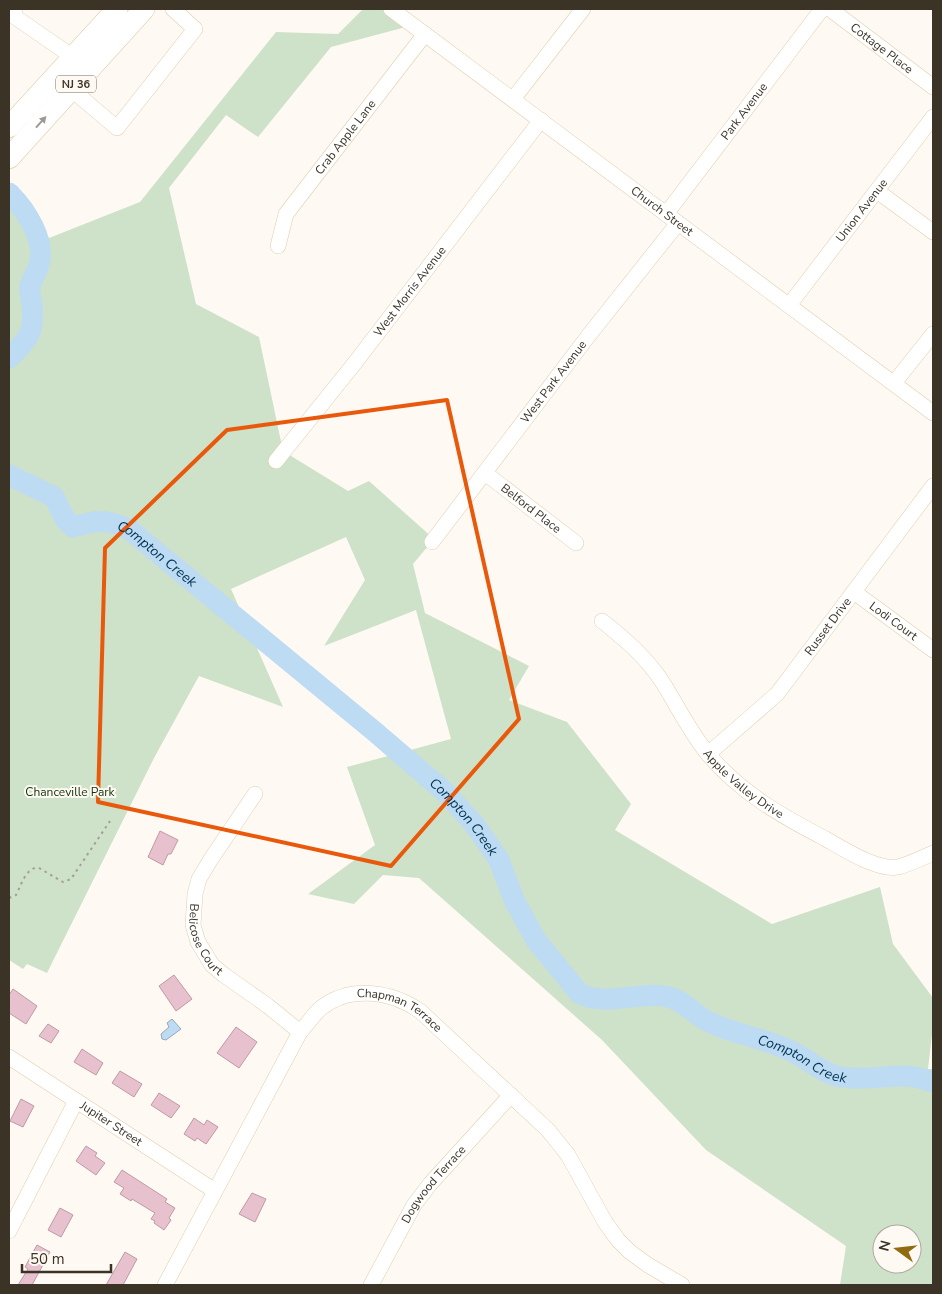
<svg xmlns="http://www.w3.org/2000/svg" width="942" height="1294" viewBox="0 0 942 1294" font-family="'Nunito Sans',sans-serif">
	<rect width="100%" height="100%" fill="#fefaf3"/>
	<path fill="#cee1c9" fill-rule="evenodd" d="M363,9H396L417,24L331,47L258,137L226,115L169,188L196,304L259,337L283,451L348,491L369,481L434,539L413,564L425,613L529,666L509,700L567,722L631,804L615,830L772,924L880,887L893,944L933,998V1026L928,1069H933V1285H840L846,1246L706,1150L602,1040L419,878L383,875L354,904L308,894L375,845L347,767L451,739L416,610L324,646L365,580L346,537L231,589L283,707L199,676L154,758L47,973L27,964L23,969L9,960V195L17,186L49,238L140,202L276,32L338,34ZM882,1234H912V1264H882Z"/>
	<path fill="#bddbf3" stroke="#96a9b6" d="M172,1019L181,1029L166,1040L162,1039L161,1034L169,1027L167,1023Z"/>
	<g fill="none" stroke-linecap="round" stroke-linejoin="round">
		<g stroke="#bddbf3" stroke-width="21">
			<path d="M9,193C26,210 46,240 39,265C37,272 32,279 30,286C29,291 31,299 32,305C35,333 28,339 9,358"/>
			<path id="s1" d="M9,475L54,497L65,519L73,527C98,520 106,518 130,530L374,731L445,792L475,825L499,860L514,900L536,940L579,993C606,1008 639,990 669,997C684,1001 694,1014 707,1021C733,1034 763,1038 789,1050C806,1057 818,1071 836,1076C858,1081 881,1076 904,1076C914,1076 924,1079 933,1082"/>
		</g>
	</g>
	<g fill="#e8c1ce" stroke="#c099a5">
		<path d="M160,831L178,840L171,854H168L163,865L148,857Z"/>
		<path d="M174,975L192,999L176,1011L159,986Z"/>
		<path d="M13,989L37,1006L26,1024L9,1013V995Z"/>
		<path d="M48,1024L59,1031L51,1043L39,1036Z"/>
		<path d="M236,1027L257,1042L239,1068L217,1053Z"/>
		<path d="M82,1049L103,1063L96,1075L74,1062Z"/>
		<path d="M120,1071L142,1084L134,1097L112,1083Z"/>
		<path d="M159,1093L180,1106L171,1118L151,1105Z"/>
		<path d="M21,1099L34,1106L23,1127L10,1121Z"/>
		<path d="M194,1118L204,1125L207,1120L218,1127L206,1144L197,1138L195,1141L184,1134Z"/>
		<path d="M86,1146L97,1153L95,1156L105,1163L96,1175L76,1161Z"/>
		<path d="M122,1170L167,1199L165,1202L175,1208L169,1218L171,1220L164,1230L154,1223L155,1221L151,1219L155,1213L132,1199L131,1201L120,1194L124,1188L114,1182Z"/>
		<path d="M252,1193L266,1199L255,1222L239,1214Z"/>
		<path d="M60,1208L73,1215L61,1237L48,1230Z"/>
		<path d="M37,1245L50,1252L32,1285H18L28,1269L25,1267Z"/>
		<path d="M125,1252L137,1259L123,1285H106Z"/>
	</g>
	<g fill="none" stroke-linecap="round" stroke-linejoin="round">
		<g stroke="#e1cdac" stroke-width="16">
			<g id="minor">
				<path d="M15,9V17L73,57"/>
				<path id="s2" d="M391,9L933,413"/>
				<path id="s3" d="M830,9L933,87"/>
				<path d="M71,89L117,128L195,29L173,9"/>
				<path d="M513,99L583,9"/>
				<path d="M877,191L933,232"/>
				<path id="s4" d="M666,214L822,9"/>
				<path id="s5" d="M278,246L286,214L425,34"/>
				<path id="s6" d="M790,304L933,117"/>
				<path d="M894,383L933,334"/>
				<path id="s7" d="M276,461L354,364L541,120"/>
				<path id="s8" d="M485,473L576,543"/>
				<path id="s9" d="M432,542L589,335L678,223"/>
				<path id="s10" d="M854,592L933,650"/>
				<path id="s11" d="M602,621C625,639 647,658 663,683C678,707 690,732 708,754C741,793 780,815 824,838C842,848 877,871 898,867C910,864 922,858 933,853"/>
				<path id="s12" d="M708,754L777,694L933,486"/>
				<path id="s13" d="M255,794L211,859L199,879L195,894L193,925L198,942L212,965L224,975L268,1006L300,1032"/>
				<path id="s14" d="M9,1057L215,1191"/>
				<path d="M9,1231L76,1101"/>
				<path id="s15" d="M165,1285L300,1032C307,1025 313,1015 321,1008C350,985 391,991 420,1011L548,1130L568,1155L605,1222L618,1240L630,1252L648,1265L682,1285"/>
				<path id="s16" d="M371,1285L414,1205L430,1184L511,1095"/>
			</g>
		</g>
		<g stroke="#e1cdac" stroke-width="22">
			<g id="highway">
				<path d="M9,127L117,9"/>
				<path d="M9,158L144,9"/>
			</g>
		</g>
		<path stroke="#a49e95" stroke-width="2" stroke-dasharray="2.5 4" stroke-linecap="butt" d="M9,898L16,895C21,886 26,866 39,868L63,882L71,879L110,821"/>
		<use href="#minor" stroke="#fff" stroke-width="15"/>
		<use href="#highway" stroke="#fff" stroke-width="21"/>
	</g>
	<defs><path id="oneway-solid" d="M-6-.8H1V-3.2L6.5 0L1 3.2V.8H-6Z" transform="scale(1.25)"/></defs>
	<use fill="#9d9992" href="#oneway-solid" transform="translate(41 122) rotate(-48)"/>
	<path fill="none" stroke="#e8590c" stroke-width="4" stroke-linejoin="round" d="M447,400L519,719L391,866L98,802L105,548L227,430Z"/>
	<g text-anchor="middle" stroke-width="4" stroke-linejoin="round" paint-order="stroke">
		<rect fill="#fefaf3" stroke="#766f64" stroke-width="1" x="56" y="75.5" width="40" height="17" rx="4"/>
		<g font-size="11" font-weight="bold" fill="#3b3326">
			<text x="76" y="88">NJ 36</text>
		</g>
		<g font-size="12" fill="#3b3326" stroke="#fefaf3">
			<text dy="4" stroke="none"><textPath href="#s3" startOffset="65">Cottage Place</textPath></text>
			<text dy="4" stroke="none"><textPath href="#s4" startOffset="129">Park Avenue</textPath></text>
			<text dy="4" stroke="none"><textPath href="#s5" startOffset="130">Crab Apple Lane</textPath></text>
			<text dy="4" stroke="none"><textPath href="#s2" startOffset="338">Church Street</textPath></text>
			<text dy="4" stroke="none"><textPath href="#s6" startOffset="118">Union Avenue</textPath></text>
			<text dy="4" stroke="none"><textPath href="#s7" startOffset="216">West Morris Avenue</textPath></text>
			<text dy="4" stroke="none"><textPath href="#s9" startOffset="201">West Park Avenue</textPath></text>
			<text dy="4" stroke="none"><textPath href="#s8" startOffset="58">Belford Place</textPath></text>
			<text dy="4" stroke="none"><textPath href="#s10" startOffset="49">Lodi Court</textPath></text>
			<text dy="4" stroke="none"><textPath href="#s12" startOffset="176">Russet Drive</textPath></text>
			<text dy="4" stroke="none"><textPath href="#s11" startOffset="218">Apple Valley Drive</textPath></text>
			<text dy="4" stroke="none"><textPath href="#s13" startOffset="166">Belicose Court</textPath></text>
			<text dy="4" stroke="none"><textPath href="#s15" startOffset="405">Chapman Terrace</textPath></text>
			<text dy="4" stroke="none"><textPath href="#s14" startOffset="122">Jupiter Street</textPath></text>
			<text dy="4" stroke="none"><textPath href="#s16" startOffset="119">Dogwood Terrace</textPath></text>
		</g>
		<g font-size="12" fill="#123208" stroke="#fefaf3">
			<text x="70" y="796">Chanceville Park</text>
		</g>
		<g font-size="14" font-style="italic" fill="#003454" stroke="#fefaf3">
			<text dy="5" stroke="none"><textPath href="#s1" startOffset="181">Compton Creek</textPath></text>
			<text dy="5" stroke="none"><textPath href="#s1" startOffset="586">Compton Creek</textPath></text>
			<text dy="5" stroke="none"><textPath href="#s1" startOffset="1038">Compton Creek</textPath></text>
		</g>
	</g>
	<rect width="942" height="1294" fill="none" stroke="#3b3326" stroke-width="20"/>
	<g transform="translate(897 1249) rotate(285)"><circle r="24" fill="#fefaf3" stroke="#b0aaa1"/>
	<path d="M0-4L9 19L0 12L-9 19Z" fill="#916b12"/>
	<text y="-8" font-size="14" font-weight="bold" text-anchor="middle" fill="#3b3326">N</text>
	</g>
	<path d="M22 1264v8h89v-8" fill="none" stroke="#3b3326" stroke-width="2.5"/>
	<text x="30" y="1264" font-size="15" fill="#3b3326" stroke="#fefaf3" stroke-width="4" paint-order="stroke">50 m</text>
</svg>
